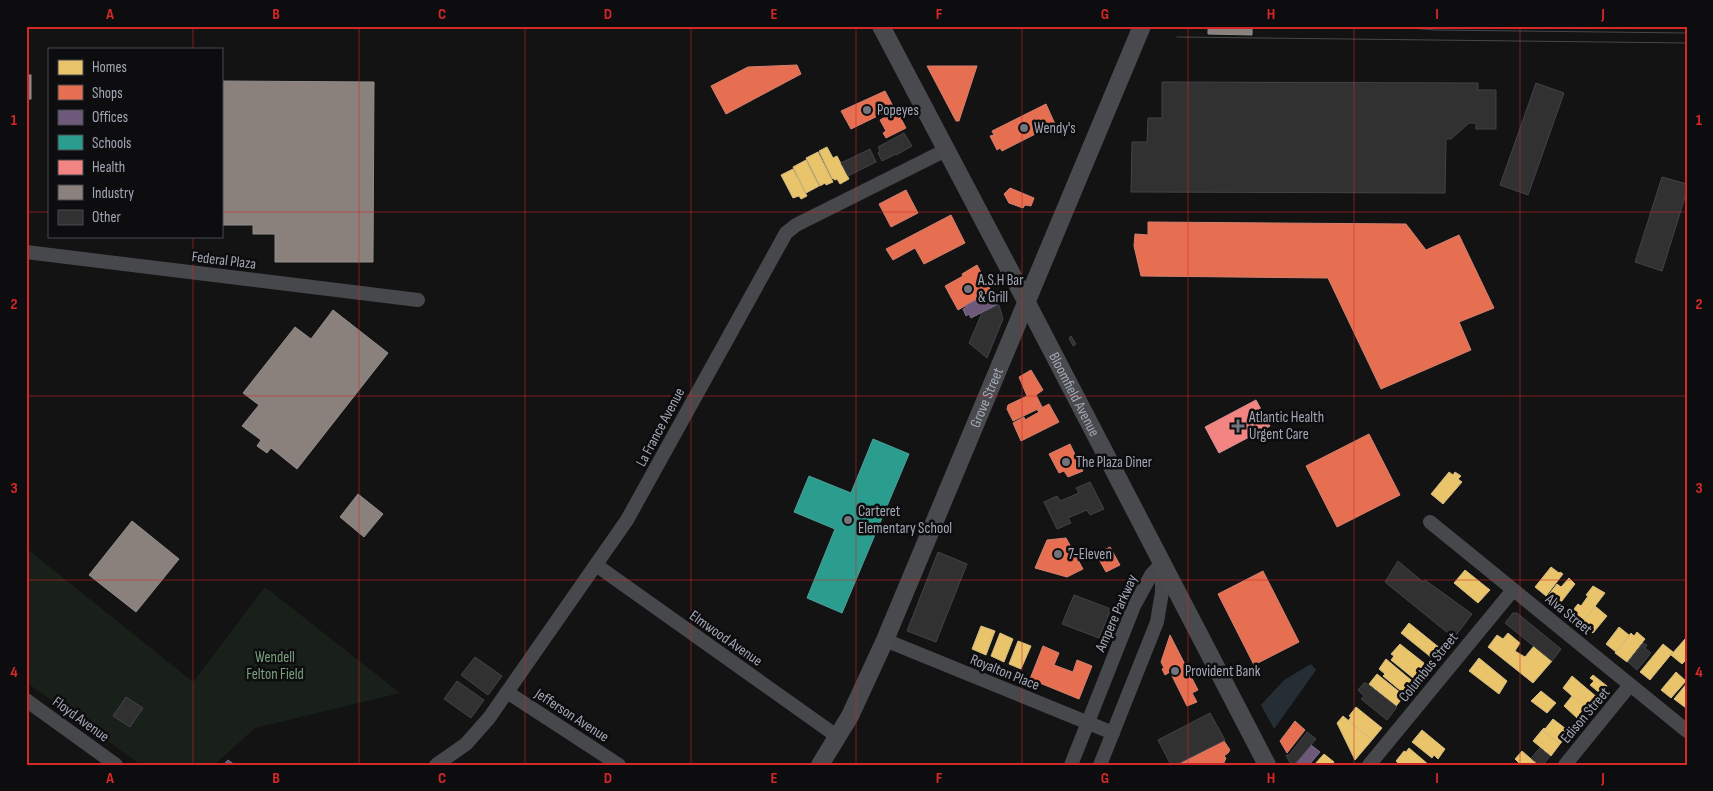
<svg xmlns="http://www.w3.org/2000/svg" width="1713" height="791" viewBox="0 0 1713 791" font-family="'Sofia Sans Condensed',sans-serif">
	<rect width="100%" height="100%" fill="#131313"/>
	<path fill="#19201a" d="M26,548L193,682L265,587L400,693L255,728L214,765H141L26,682Z"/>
	<path fill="#262e35" d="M1311,664L1316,670L1274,729L1261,705L1284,680Z"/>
	<g fill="#e9c46a" stroke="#d4bc80">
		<path d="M827,147L833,158L837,156L849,179L840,184L837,179L835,180L832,178L819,151Z"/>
		<path d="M818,152L833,182L826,185L825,183L820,186L806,158Z"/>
		<path d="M806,160L819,186L806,193L793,167Z"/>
		<path d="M793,169L807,196L801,199L799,196L793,198L781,175Z"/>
		<path d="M1449,472L1453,475L1455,472L1461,476L1458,479L1462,482L1443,504L1431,494Z"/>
		<path d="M1551,567L1559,573L1560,572L1563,574L1546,596L1535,587Z"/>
		<path d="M1465,570L1490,590L1478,603L1454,583Z"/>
		<path d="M1569,578L1575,584L1558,606L1547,597L1557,584L1561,587Z"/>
		<path d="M1593,586L1605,593L1580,626L1568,616L1578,604L1581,606L1588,596L1586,595Z"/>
		<path d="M1595,606L1607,616L1593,633L1582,623Z"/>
		<path d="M1409,623L1441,649L1432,658L1401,633Z"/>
		<path d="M981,626L995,631L986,655L972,649Z"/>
		<path d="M1619,627L1629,635L1616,652L1606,644Z"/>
		<path d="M1637,632L1645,639L1627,662L1615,653L1631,633L1634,636Z"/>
		<path d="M1000,633L1013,639L1004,662L991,656Z"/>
		<path d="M1508,633L1520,643L1515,651L1525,657L1534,646L1552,661L1533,683L1488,647L1497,635L1503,639Z"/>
		<path d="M1685,639L1687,640V659L1682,664L1671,655Z"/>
		<path d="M1018,641L1031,646L1021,669L1009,664Z"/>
		<path d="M1400,644L1424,663L1419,674L1417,673L1413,678L1391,660L1394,656L1391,654Z"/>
		<path d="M1663,644L1673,652L1650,680L1640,672Z"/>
		<path d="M1479,658L1507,681L1499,694L1469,671Z"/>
		<path d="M1386,659L1417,685L1407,696L1383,676L1385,674L1379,669Z"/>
		<path d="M1676,672L1686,681L1671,698L1661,690Z"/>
		<path d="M1377,674L1402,694L1401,700L1396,706L1369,684Z"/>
		<path d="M1593,675L1607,686L1601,694L1590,685L1594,681L1590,678Z"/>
		<path d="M1572,676L1598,698L1588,710L1563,688Z"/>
		<path d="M1687,683V707L1686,708L1674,699Z"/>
		<path d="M1541,691L1556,703L1547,713L1531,701Z"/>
		<path d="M1572,696L1585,706L1577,718L1564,706Z"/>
		<path d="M1356,707L1382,728L1372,740L1348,721L1351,717L1349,716Z"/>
		<path d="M1343,716L1372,740L1355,760L1337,723Z"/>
		<path d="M1553,719L1570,732L1560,744L1542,730L1544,728L1545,729Z"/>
		<path d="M1422,730L1445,749L1438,759L1434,755L1432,758L1412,742Z"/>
		<path d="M1542,730L1560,744L1551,756L1533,741Z"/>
		<path d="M1409,748L1429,765H1400L1396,761L1404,751L1406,752Z"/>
		<path d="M1522,751L1538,765H1521L1515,759Z"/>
		<path d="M1324,754L1334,762L1332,765H1314Z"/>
	</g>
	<g fill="#e76f51" stroke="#d3806f">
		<path d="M797,65L801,74L726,114L711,86L748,67Z"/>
		<path d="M927,66H977L959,121H956Z"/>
		<path d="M885,91L894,108L851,129L841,111Z"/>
		<path d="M1046,104L1055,124L1002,151L1000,148L997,150L990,136L994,135L992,131Z"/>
		<path d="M897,111L906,128L886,138L883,133L886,131L880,120Z"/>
		<path d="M1010,188L1034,198L1031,206L1025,205L1023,208L1009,203L1004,194Z"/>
		<path d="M906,190L918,213L891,227L879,204Z"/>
		<path d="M951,215L965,243L924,264L915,248L893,260L886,249Z"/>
		<path d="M1148,222L1406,224L1426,250L1459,235L1494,308L1459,322L1471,350L1381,389L1328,278L1141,276L1134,246L1135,234L1148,235Z"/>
		<path d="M977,265L991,291L958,310L945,286L963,276L962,274Z"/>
		<path d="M1031,370L1043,390L1036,395L1042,407L1013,421L1007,409L1008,405L1027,396L1019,377Z"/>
		<path d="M1049,404L1059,422L1021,441L1013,423L1024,417L1025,420L1039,412L1037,410Z"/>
		<path d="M1369,434L1400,495L1337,527L1306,466Z"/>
		<path d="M1070,444L1083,471L1068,477L1064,471L1059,473L1049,454Z"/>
		<path d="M1066,538L1083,569L1067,577L1035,568L1047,540Z"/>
		<path d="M1110,547L1120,565L1106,572L1096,554Z"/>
		<path d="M1263,571L1299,642L1254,665L1218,594Z"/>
		<path d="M1170,635L1198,690L1192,693L1197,702L1187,706L1170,672L1165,675L1162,669L1164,668L1161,662Z"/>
		<path d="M1043,646L1059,653L1054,665L1073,672L1077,660L1092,666L1079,699L1030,679Z"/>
		<path d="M1295,721L1305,730L1287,753L1280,741Z"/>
		<path d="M1224,741L1230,750L1228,753L1224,756L1226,758L1223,765H1181V763Z"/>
	</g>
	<g fill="#6d597a" stroke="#7d718c">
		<path d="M991,292L998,304L971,318L969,314L966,316L963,309L966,308L965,306Z"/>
		<path d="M1311,745L1320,752L1309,765H1294Z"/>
		<path d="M228,760L235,765H223Z"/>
	</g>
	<path fill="#2a9d8f" stroke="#4ea09a" d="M873,439L909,454L842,613L807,598L835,529L794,512L809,476L851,493Z"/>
	<path fill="#f28482" stroke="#da8f91" d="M1256,400L1270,426L1219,453L1205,427Z"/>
	<g fill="#8a817c" stroke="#928d8d">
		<path d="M1208,28H1252V35L1208,34Z"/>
		<rect x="26" y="75" width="5" height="24"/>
		<path d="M221,81L374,82L373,262H275V234H253V225H221Z"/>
		<path d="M333,310L388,353L297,469L271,448L267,453L257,446L261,440L242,426L259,405L243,393L295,327L311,339Z"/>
		<path d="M358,494L383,514L364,537L340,517Z"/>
		<path d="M132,521L179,559L136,612L89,575Z"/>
	</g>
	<g fill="#313132" stroke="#424347">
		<path d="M1162,82L1478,83V90H1496V129H1476V123H1469L1451,139H1446L1445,193L1131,192L1132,142H1147L1148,118H1162Z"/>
		<path d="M1536,83L1564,93L1528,195L1500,185Z"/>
		<path d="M904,133L912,146L896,155V154L882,161L878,153L880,151L878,147Z"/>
		<path d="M870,149L876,162L848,176L841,163Z"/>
		<path d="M1662,177L1687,184V191L1662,271L1635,262Z"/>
		<path d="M999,305L1003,319L987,358L969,343L982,313Z"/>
		<path d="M1071,336L1076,344L1073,346L1069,338Z"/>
		<path d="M1090,482L1104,509L1090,515L1087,510L1068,518L1071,523L1057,529L1044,502L1057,496L1060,501L1079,493L1076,488Z"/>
		<path d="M938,552L967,564L936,642L907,631Z"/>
		<path d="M1398,561L1423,582L1425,580L1472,614L1454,638L1385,582Z"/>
		<path d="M1074,595L1111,609L1099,638L1062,624Z"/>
		<path d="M1513,613H1517L1561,649L1552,661L1505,623Z"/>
		<path d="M1643,643L1647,645L1645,648L1651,653L1637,670L1628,662Z"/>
		<path d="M475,657L502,676L488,695L461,675Z"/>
		<path d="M457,681L484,700L471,718L444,699Z"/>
		<path d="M1364,683H1366L1397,707L1387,720L1361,699L1364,696L1358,690Z"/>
		<path d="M126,697L143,708L130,727L113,716Z"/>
		<path d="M1210,713L1225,740L1175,765H1171L1158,740Z"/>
		<path d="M1307,732L1316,739L1294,765H1291L1286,755H1289Z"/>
		<path d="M1540,748L1550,756L1543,765H1540L1531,758Z"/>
	</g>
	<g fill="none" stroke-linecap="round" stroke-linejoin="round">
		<g stroke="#47484c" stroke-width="14">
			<path d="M26,252L418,300"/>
			<path d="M1430,522L1687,731"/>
			<path d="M596,565L838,737"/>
			<path d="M885,640L1113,733"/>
			<path d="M507,692L619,765"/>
			<path d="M26,700L116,765"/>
			<path d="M436,765L466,744L489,718L627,520L786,233L796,225L946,150"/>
			<path d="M1071,765L1134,606L1151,575L1162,563"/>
			<path d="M1100,765L1157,622L1162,592V564"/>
			<path d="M1369,765L1513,590"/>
			<path d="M1565,765L1630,685"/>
		</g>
		<g stroke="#494a4e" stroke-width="18">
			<path id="s1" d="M881,26L1027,303L1267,765"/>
			<path id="s2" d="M820,765L850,716L885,640L1142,26"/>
		</g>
		<g stroke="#47484b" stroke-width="1">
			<path d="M1384,26L1436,30L1687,33"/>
			<path d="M1177,37L1687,43"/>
		</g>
	</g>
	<path fill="none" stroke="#d62828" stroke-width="1" stroke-opacity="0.55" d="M193,26V49M359,26V765M525,26V765M691,26V765M856,26V765M1022,26V765M1188,26V765M1354,26V765M1520,26V765M26,212H49M221,212H1687M193,236V765M26,396H1687M26,580H1687"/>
	<g fill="#71747c" stroke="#0d0d0f" stroke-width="2">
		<circle cx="867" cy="110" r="5"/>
		<circle cx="1024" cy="128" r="5"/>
		<circle cx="968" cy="289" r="5"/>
		<path d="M1235.5 418.5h5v5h5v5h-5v5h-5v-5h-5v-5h5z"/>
		<circle cx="1066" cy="462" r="5"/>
		<circle cx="848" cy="520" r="5"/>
		<circle cx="1058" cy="554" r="5"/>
		<circle cx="1175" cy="671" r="5"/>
	</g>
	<g text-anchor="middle" stroke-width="5" stroke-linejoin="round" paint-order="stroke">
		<g font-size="15" fill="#a3a8b5" stroke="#0d0d0f" text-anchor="start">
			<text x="877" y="115">Popeyes</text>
			<text x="1034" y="133">Wendy's</text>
			<text x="978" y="285">A.S.H Bar<tspan x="978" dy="17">&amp; Grill</tspan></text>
			<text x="1249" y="422">Atlantic Health<tspan x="1249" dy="17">Urgent Care</tspan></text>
			<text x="1076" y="467">The Plaza Diner</text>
			<text x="858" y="516">Carteret<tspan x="858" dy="17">Elementary School</tspan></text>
			<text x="1068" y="559">7-Eleven</text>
			<text x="1185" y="676">Provident Bank</text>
		</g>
		<g font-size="15" fill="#a3a8b5" stroke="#0d0d0f">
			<text transform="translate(224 260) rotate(7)" y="5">Federal Plaza</text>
			<text dy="5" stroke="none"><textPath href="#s1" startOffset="416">Bloomfield Avenue</textPath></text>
			<text dy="5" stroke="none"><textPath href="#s2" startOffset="404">Grove Street</textPath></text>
			<text transform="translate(660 427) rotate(-62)" y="5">La France Avenue</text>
			<text transform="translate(1116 613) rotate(-66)" y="5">Ampere Parkway</text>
			<text transform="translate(1569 614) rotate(39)" y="5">Alva Street</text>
			<text transform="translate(726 638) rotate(35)" y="5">Elmwood Avenue</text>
			<text transform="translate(1428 667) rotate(-51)" y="5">Columbus Street</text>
			<text transform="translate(1005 672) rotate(22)" y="5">Royalton Place</text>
			<text transform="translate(572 715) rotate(33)" y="5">Jefferson Avenue</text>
			<text transform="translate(1585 715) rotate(-50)" y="5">Edison Street</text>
			<text transform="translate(81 719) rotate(36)" y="5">Floyd Avenue</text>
		</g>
		<g font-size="15" fill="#7aa17d" stroke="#0d0d0f">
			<text x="275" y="662">Wendell<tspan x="275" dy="17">Felton Field</tspan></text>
		</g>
	</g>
	<rect width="1713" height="791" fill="none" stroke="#0d0d0f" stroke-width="55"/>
	<rect x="48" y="48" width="175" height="190" fill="#0d0d0f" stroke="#494b51"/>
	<rect x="58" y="60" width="25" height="15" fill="#e9c46a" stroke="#494b51"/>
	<text x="92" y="72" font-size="15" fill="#a3a8b5">Homes</text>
	<rect x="58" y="85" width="25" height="15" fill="#e76f51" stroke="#494b51"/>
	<text x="92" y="98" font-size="15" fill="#a3a8b5">Shops</text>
	<rect x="58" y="110" width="25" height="15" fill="#6d597a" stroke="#494b51"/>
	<text x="92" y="122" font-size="15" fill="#a3a8b5">Offices</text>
	<rect x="58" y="135" width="25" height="15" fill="#2a9d8f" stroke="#494b51"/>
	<text x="92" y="148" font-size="15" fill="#a3a8b5">Schools</text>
	<rect x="58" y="160" width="25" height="15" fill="#f28482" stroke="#494b51"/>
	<text x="92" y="172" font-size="15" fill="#a3a8b5">Health</text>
	<rect x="58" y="185" width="25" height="15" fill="#8a817c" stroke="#494b51"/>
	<text x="92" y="198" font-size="15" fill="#a3a8b5">Industry</text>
	<rect x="58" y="210" width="25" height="15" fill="#313132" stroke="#494b51"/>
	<text x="92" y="222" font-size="15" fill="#a3a8b5">Other</text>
	<rect x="28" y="28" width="1658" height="736" fill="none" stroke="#d62828" stroke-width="2"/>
	<g font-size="16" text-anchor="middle" font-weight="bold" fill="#d62828">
		<text x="110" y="19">A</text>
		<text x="276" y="19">B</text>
		<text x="442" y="19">C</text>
		<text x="608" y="19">D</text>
		<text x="774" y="19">E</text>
		<text x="939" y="19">F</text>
		<text x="1105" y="19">G</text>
		<text x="1271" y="19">H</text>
		<text x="1437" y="19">I</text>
		<text x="1603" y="19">J</text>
		<text x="14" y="125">1</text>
		<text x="1699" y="125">1</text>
		<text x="14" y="309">2</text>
		<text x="1699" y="309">2</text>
		<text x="14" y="493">3</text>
		<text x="1699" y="493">3</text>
		<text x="14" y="677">4</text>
		<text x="1699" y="677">4</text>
		<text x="110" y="783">A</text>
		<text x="276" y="783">B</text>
		<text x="442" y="783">C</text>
		<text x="608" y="783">D</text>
		<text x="774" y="783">E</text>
		<text x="939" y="783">F</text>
		<text x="1105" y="783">G</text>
		<text x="1271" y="783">H</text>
		<text x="1437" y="783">I</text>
		<text x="1603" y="783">J</text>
	</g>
</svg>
